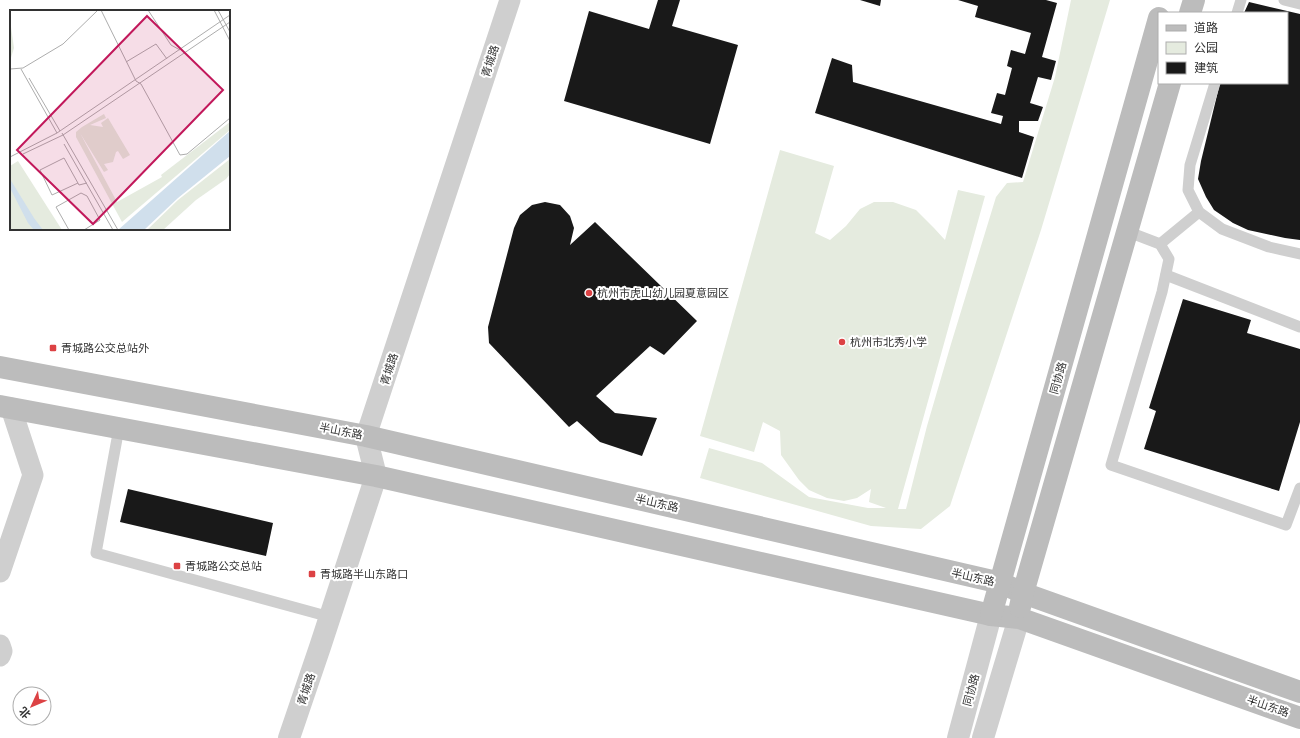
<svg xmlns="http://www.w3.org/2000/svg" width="1300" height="738" viewBox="0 0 1300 738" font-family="'Noto Sans','Noto Sans SC',sans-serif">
	<rect width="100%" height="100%" fill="#fff"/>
	<path fill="#e5ebdf" d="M1071,0H1110L1041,230L950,506L921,529L871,526L700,478L709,448L762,463L809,497L868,508H886L869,502L871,489L857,498L844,501L827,498L809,490L799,480L781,455L780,431L763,422L754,452L700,436L780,150L834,166L815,233L830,240L846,226L860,209L874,202H893L916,210L934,228L945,240L958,190L985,196L898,509H906L927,426L951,344L996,197L1007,183L1023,182L1055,77Z"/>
	<g fill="#191919">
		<path d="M658,0H680L672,26L738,45L710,144L564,101L589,11L649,29Z"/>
		<path d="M860,0H881L880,6Z"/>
		<path d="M958,0H1046L1057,3L1042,57L1056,61L1051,80L1038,77L1030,103L1043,107L1038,121H1019V132L1034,137L1022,178L815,113L832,58L852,65L853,82L1001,124L1003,116L991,113L997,93L1005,95L1012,68L1007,66L1011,50L1025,54L1031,33L975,17L978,6Z"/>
		<path d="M1249,2L1300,14V240L1285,238L1248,230L1233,223L1214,210L1206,197L1198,179L1201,161L1220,83H1287V13H1244Z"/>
		<path d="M545,202L560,205L570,216L574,228L570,245L595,222L697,321L664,355L650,346L596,396L615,413L657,418L642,456L600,442L577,421L569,427L489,343L488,327L514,228L520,215L532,205Z"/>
		<path d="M1183,299L1251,320L1247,333L1300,349V422L1279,491L1144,449L1156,411L1149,408Z"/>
		<path d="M128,489L273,523L266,556L120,522Z"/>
	</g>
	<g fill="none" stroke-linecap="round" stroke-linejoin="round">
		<g stroke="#cfcfcf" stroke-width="11">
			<path d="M1284,0L1300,4"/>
			<path d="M1237,13L1241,0"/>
			<path d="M1215,83L1190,165L1188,190L1199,212L1222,229L1269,247L1300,254"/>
			<path d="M1126,231L1160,244L1169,259L1162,292L1111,465L1286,525L1300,488"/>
			<path d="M1160,244L1199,212"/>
			<path d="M1166,275L1300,327"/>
			<path d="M119,428L96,553L330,617"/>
		</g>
		<g stroke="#cfcfcf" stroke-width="21">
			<path d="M366,436L510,0"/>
			<path d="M0,572L33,475L11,408"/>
			<path d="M0,645L2,651L0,656"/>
		</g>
		<g stroke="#cfcfcf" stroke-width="22">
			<path d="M289,738L320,647L376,476L366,436"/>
			<path d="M958,738L991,615"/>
			<path d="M983,738L1019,618"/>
		</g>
		<g stroke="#bcbcbc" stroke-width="22">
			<path d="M1190,13L1194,0"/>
			<path d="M0,367L366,436L1001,583L1023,593L1300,692"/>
			<path d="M0,406L376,476L991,615L1019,618L1300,718"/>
			<path d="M1020,607L1023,593L1170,83"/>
			<path d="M991,615L1159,18"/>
		</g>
	</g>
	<g fill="#dc4244" stroke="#fff" stroke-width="1.5">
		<circle cx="589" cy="293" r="4"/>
		<circle cx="842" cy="342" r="4"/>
		<rect x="49" y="344" width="8" height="8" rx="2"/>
		<rect x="173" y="562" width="8" height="8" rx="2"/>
		<rect x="308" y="570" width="8" height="8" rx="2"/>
	</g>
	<g text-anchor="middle" stroke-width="4" stroke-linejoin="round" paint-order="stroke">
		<g font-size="11" fill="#323232" stroke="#fff">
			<text transform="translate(490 61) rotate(-72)" y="4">青城路</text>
			<text transform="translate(389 369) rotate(-72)" y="4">青城路</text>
			<text transform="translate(1058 378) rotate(-74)" y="4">同协路</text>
			<text transform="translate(341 431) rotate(11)" y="4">半山东路</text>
			<text transform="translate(657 503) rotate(13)" y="4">半山东路</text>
			<text transform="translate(973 577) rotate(13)" y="4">半山东路</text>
			<text transform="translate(306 689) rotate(-71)" y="4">青城路</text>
			<text transform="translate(971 690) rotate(-75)" y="4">同协路</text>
			<text transform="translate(1268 706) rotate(19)" y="4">半山东路</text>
		</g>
		<g font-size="11" fill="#323232" stroke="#fff" text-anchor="start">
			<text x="597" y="297">杭州市虎山幼儿园夏意园区</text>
			<text x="850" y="346">杭州市北秀小学</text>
			<text x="61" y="352">青城路公交总站外</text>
			<text x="185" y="570">青城路公交总站</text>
			<text x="320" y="578">青城路半山东路口</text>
		</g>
	</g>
	<g transform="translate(10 10)">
		<rect width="220" height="220" fill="#fff"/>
		<path d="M0,10L4,38L0,51ZM94,104L96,108L80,115L93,117L91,113L98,108L120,145L113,149L108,141L106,142L103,152L94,154L98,160L94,162L70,123L107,192L152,167L151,165L220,112V120L112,212L66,127V122L72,117ZM220,149V164L216,169L186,190L153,220H137L168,190ZM8,151L52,220H0V156Z" fill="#e5ebdf"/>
		<path d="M220,121V146L168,188L134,220H108ZM0,169L24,208L33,220H24L18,213L0,178Z" fill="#d0dfec"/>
		<path fill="none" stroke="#adadad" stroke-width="1" d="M91,0L126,71L131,74L170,145L177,144L220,108M138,0L161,35L170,40M204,0L220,31M208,0L220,22M116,52L146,34L157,49M0,59L13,58L53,34L88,0M11,59L47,123M19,68L50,121M52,123L108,220M54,134L103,220M13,144L53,125L220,12M0,147L47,123L220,5M68,173L42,185L30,160L54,148L69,175L77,173M59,220L46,197L71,183L77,186L90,210L74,220"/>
		<path fill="#c2185b" fill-opacity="0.15" stroke="#c2185b" stroke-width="2" d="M137,6L213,80L83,214L7,140Z"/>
		<rect width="220" height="220" fill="none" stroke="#323232" stroke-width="2"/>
	</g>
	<rect x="1158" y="12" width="130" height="72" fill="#ffffff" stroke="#adadad"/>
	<rect x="1166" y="25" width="20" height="6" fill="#bcbcbc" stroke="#adadad"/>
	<text x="1194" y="32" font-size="12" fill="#323232">道路</text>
	<rect x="1166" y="42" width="20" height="12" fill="#e5ebdf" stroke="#adadad"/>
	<text x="1194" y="52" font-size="12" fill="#323232">公园</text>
	<rect x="1166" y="62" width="20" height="12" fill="#191919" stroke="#adadad"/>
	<text x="1194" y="72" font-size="12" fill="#323232">建筑</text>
	<g transform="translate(32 706) rotate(226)"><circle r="19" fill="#ffffff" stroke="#adadad"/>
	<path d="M0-3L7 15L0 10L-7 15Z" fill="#dc4244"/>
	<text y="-6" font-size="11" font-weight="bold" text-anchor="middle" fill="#323232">北</text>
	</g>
</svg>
